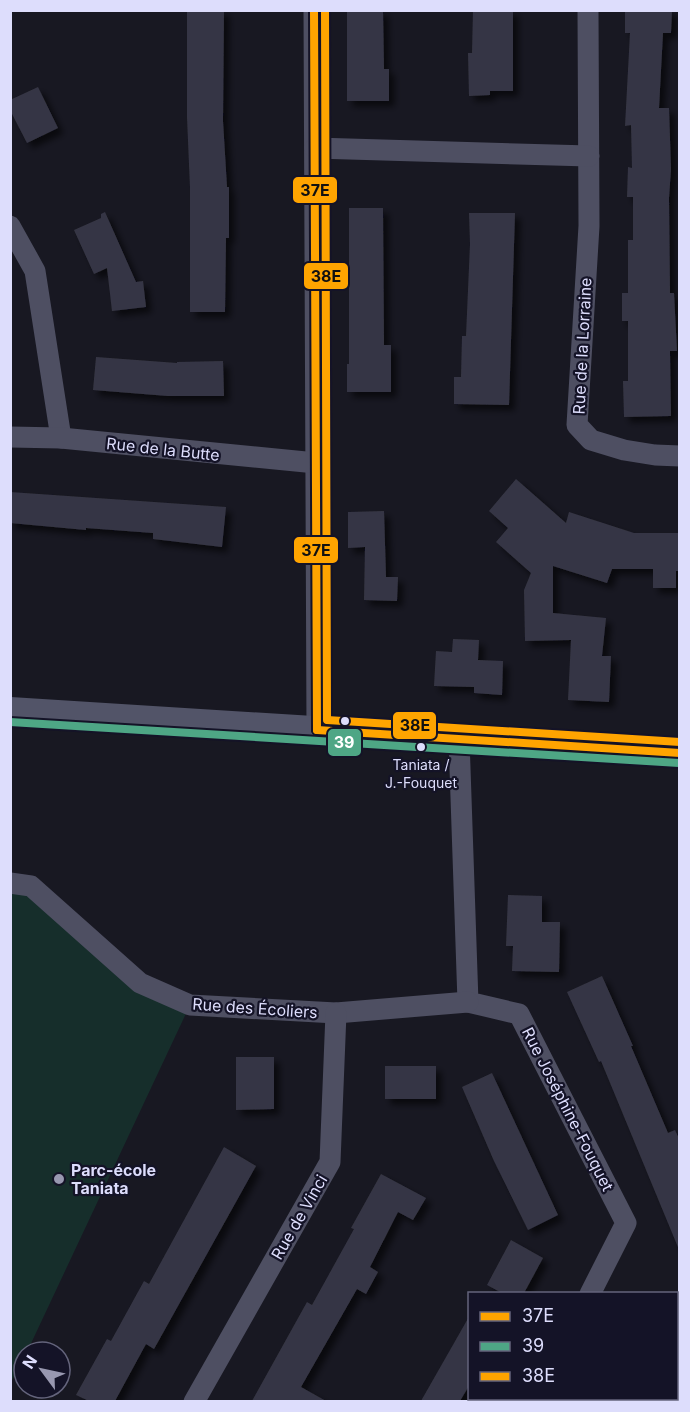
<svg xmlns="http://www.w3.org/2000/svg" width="690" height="1412" viewBox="0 0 690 1412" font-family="Inter,sans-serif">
	<defs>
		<filter id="shadow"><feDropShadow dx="5.5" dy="5.5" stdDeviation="3" flood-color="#0009"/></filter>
	</defs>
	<rect width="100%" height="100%" fill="#181822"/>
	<path fill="#162e2b" d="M11,883L140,983L190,1005L27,1352H24C24,1363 16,1373 11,1382Z"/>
	<g fill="#363644" filter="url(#shadow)">
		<path d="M187,10H224L223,121L227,187H229V238H226L225,312H190V188L187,117Z"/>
		<path d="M347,10H383L384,69H389V101H347Z"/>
		<path d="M473,10H513V91H490V95L469,96L468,53H472Z"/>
		<path d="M625,10H672L671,33H663L659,108H669L671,169L669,198L670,293H674L677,351H670L671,416L624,417L623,381H628V321H622V293H628V240H633V197H627L628,167L632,168L631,125L625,126L630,33H625Z"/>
		<path d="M38,87L58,128L27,143L10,110V100Z"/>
		<path d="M349,208H383L384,345H391V392H347V364H349Z"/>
		<path d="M105,212L136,282L143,281L146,307L112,311L107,268L94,274L74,230L101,218V214Z"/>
		<path d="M469,213H515L509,405L454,404V377H461L462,336H466L470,244Z"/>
		<path d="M96,357L177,363V362L223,361L224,396H168L93,390Z"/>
		<path d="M516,479L566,523L569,512L634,533H680V571H676V588H653V569H612L607,583L553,566V613L606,618L602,656H611L609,702L568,700L571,640L525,641L524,590L531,573L496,542L508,528L489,511Z"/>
		<path d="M10,492L226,507L222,547L153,539V533L86,528V530L10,523Z"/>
		<path d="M384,511L386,577H398L397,601L364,600L365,547L348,548V512Z"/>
		<path d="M453,639L479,640L478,660L503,661L502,695L474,693V687L434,686L436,651L452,652Z"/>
		<path d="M508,895L542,896V922H560L559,972L512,971L513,946H506Z"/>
		<path d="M602,976L633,1046H631L668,1133L675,1130L680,1141V1252L601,1061L599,1062L567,992Z"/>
		<path d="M236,1057H274V1109L236,1110Z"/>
		<rect x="385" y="1066" width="51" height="33"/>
		<path d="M492,1073L558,1215L528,1230L494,1161L462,1087Z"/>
		<path d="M224,1147L256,1166L154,1349L146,1344L115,1401H89L76,1395L107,1339L111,1341L144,1281L149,1284Z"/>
		<path d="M381,1174L426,1198L413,1220L398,1212L370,1267L378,1272L366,1294L357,1289L301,1387L326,1401H252L307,1302L312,1305L354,1229L351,1228Z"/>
		<path d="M511,1240L543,1258L524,1293H502L487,1285Z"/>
		<path d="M470,1315V1384L460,1401H421Z"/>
	</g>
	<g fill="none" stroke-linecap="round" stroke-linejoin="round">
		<g stroke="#4e4f62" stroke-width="21">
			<path d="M314,10L317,730"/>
			<path d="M588,10L589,226L577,425L591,440L624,450L655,455L680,456"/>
			<path d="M315,148L589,156"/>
			<path d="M10,226L35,271L61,438"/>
			<path d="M10,437L61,438L316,463"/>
			<path d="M459,739L468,1002L519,1014L626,1223L590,1294"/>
			<path d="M10,883L31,886L140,983L190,1005L336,1013L468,1002"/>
			<path d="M194,1402L330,1162L336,1013"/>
			<path d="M534,1402L536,1398"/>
		</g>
		<path stroke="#525468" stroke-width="28" d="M10,711L680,753"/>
		<g stroke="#141327" stroke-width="12">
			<g id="bus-1">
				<path d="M314,10L317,730"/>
				<path d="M317,730L680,753"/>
			</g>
		</g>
		<g stroke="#141327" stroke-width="12">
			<path id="bus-2" d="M10,722L679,763"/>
		</g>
		<g stroke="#141327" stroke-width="12">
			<path id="bus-3" d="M325,10L327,720L680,742"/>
		</g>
		<use href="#bus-1" stroke="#ffa400" stroke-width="8"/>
		<use href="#bus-2" stroke="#4ea685" stroke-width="8"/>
		<use href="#bus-3" stroke="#ffa400" stroke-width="8"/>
	</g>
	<g fill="#ddddfc" stroke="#141327" stroke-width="2">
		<circle cx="345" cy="721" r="5"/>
		<circle cx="421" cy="747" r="5"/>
	</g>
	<circle fill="#9898b0" stroke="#141327" stroke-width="2" cx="59" cy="1179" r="6"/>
	<g text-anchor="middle" stroke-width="4.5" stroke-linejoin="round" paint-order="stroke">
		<g font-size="14" fill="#ddddfc" stroke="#141327">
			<text x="421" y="770">Taniata /<tspan x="421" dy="18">J.-Fouquet</tspan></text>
		</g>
		<g font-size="16" fill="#ddddfc" stroke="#141327">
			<text transform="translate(582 346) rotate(-87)" y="6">Rue de la Lorraine</text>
			<text transform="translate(163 449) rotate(6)" y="6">Rue de la Butte</text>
			<text transform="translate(255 1008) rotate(4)" y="6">Rue des Écoliers</text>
			<text transform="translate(568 1109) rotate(63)" y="6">Rue Joséphine-Fouquet</text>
			<text transform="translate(299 1217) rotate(-60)" y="6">Rue de Vinci</text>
		</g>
		<g font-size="16" font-weight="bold" fill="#ddddfc" stroke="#141327" text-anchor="start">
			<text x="71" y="1176">Parc-école<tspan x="71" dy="18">Taniata</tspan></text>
		</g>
	</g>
	<g stroke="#141327" stroke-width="2">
		<rect x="292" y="176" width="46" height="28" rx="6" fill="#ffa400"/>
		<rect x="303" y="262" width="46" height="28" rx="6" fill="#ffa400"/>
		<rect x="293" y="536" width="46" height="28" rx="6" fill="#ffa400"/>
		<rect x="392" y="711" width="45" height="29" rx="6" fill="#ffa400"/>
		<rect x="327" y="728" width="35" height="29" rx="6" fill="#4ea685"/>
	</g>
	<g font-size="16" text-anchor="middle" font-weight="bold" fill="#fff">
		<text x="344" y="748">39</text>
	</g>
	<g font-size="16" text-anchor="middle" font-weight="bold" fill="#111">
		<text x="315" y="196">37E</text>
		<text x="326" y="282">38E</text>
		<text x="316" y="556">37E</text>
		<text x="415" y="731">38E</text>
	</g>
	<rect width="690" height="1412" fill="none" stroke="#ddddfc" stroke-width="24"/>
	<rect x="468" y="1292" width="210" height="108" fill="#141327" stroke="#64647c" stroke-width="1.5"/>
	<rect x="480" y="1312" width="30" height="9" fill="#ffa400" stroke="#64647c" stroke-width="1.5"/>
	<text x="522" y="1322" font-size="18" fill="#ddddfc">37E</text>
	<rect x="480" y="1342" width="30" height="9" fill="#4ea685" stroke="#64647c" stroke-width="1.5"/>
	<text x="522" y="1352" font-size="18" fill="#ddddfc">39</text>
	<rect x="480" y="1372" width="30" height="9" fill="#ffa400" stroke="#64647c" stroke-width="1.5"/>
	<text x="522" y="1382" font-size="18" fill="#ddddfc">38E</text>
	<g transform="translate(42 1370) rotate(303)"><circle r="28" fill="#141327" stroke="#64647c" stroke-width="1.5"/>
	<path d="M0-4.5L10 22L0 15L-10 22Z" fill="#9898b0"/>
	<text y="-9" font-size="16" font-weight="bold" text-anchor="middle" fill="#ddddfc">N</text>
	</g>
</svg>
